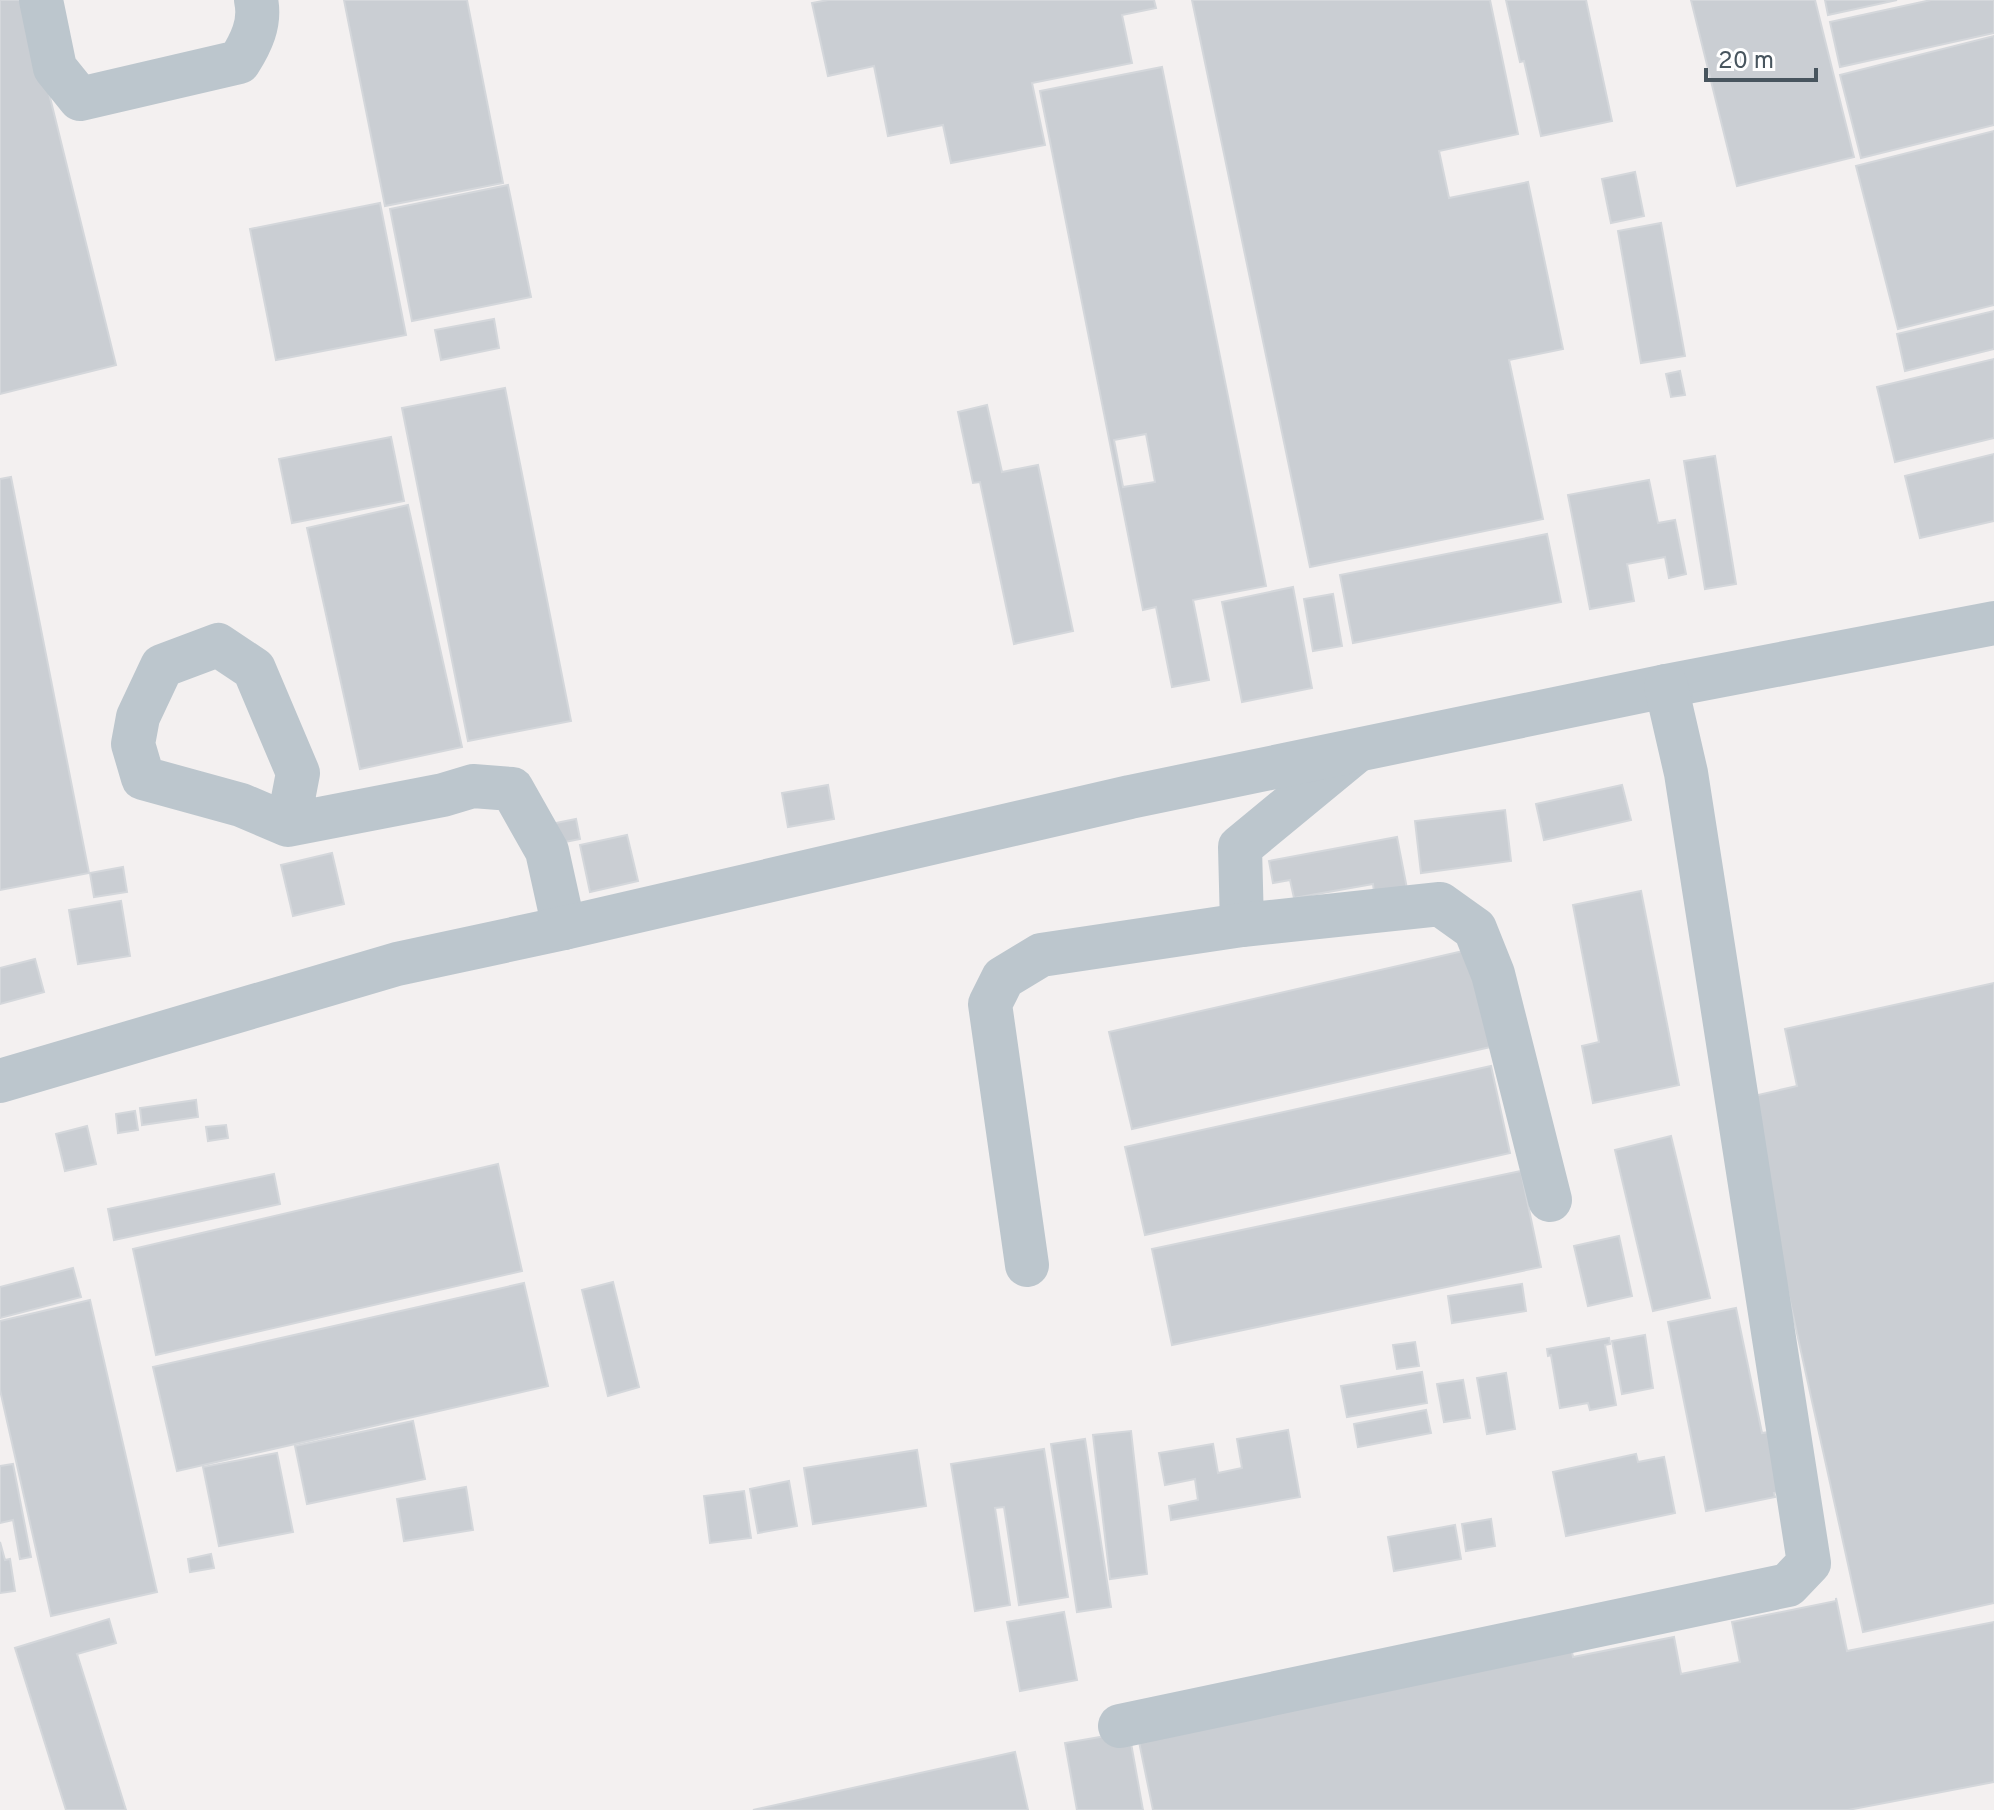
<svg xmlns="http://www.w3.org/2000/svg" width="1994" height="1810" viewBox="0 0 1994 1810" font-family="Overpass,sans-serif">
	<rect width="100%" height="100%" fill="#f3f0f0"/>
	<g fill="#caced3" stroke="#d4d7db" stroke-width="2" fill-rule="evenodd">
		<path d="M0,0H26L116,365L0,394Z"/>
		<path d="M344,0H467L503,183L385,206Z"/>
		<path d="M828,0H1154L1156,8L1122,15L1132,63L1032,83L1045,145L951,163L943,125L888,136L874,66L828,76L812,3Z"/>
		<path d="M1192,0H1490L1518,134L1439,151L1449,198L1528,182L1563,349L1509,360L1543,519L1310,567Z"/>
		<path d="M1506,0H1586L1612,121L1541,136L1524,61L1520,62Z"/>
		<path d="M1691,0H1815L1854,157L1737,186Z"/>
		<path d="M1825,0H1897L1828,15Z"/>
		<path d="M1931,0H1994V33L1840,67L1830,22Z"/>
		<path d="M1994,36V125L1861,158L1840,75Z"/>
		<path d="M1162,67L1266,586L1193,600L1209,680L1172,687L1156,607L1143,610L1040,91ZM1146,434L1155,482L1123,487L1114,440Z"/>
		<path d="M1994,131V305L1898,329L1856,166Z"/>
		<path d="M1635,172L1644,216L1611,223L1602,179Z"/>
		<path d="M508,185L531,297L412,321L390,209Z"/>
		<path d="M380,203L406,335L276,360L250,229Z"/>
		<path d="M1661,223L1685,356L1641,363L1618,231Z"/>
		<path d="M1994,311V349L1905,371L1897,334Z"/>
		<path d="M494,319L499,348L441,360L435,330Z"/>
		<path d="M1994,359V438L1895,462L1877,387Z"/>
		<path d="M1680,371L1685,395L1671,397L1666,374Z"/>
		<path d="M505,388L571,721L468,741L402,408Z"/>
		<path d="M987,405L1002,472L1038,465L1073,631L1014,644L980,482L973,483L958,412Z"/>
		<path d="M391,437L404,501L292,523L279,459Z"/>
		<path d="M1994,454V521L1920,538L1905,476Z"/>
		<path d="M1715,456L1736,584L1705,589L1684,461Z"/>
		<path d="M11,477L89,873L0,890V479Z"/>
		<path d="M1649,480L1658,523L1675,520L1686,574L1669,578L1665,557L1627,564L1634,601L1590,609L1568,495Z"/>
		<path d="M408,505L462,747L360,769L307,528Z"/>
		<path d="M1547,534L1561,602L1353,643L1340,575Z"/>
		<path d="M1293,587L1312,688L1242,702L1222,602Z"/>
		<path d="M1333,594L1342,646L1313,651L1304,599Z"/>
		<path d="M828,785L834,819L788,827L782,793Z"/>
		<path d="M1622,785L1631,820L1544,840L1536,804Z"/>
		<path d="M1505,810L1511,861L1421,873L1415,821Z"/>
		<path d="M576,819L580,839L550,845L546,825Z"/>
		<path d="M627,835L638,881L590,892L580,845Z"/>
		<path d="M1397,837L1408,894L1375,900L1373,884L1294,898L1290,880L1273,883L1269,861Z"/>
		<path d="M332,853L344,904L293,916L281,865Z"/>
		<path d="M123,867L127,892L94,897L90,873Z"/>
		<path d="M1641,891L1679,1085L1593,1103L1582,1046L1599,1042L1573,905Z"/>
		<path d="M121,901L130,956L78,964L69,910Z"/>
		<path d="M1472,949L1495,1046L1132,1129L1109,1032Z"/>
		<path d="M35,959L44,992L0,1004V968Z"/>
		<path d="M1994,983V1603L1863,1632L1745,1098L1797,1086L1785,1029Z"/>
		<path d="M1491,1066L1510,1153L1145,1235L1125,1147Z"/>
		<path d="M196,1100L198,1117L142,1125L140,1108Z"/>
		<path d="M135,1111L138,1130L118,1133L116,1114Z"/>
		<path d="M226,1125L228,1138L208,1141L206,1127Z"/>
		<path d="M87,1126L96,1164L65,1171L56,1134Z"/>
		<path d="M1671,1136L1710,1298L1653,1311L1615,1150Z"/>
		<path d="M498,1164L522,1271L156,1355L133,1249Z"/>
		<path d="M1521,1171L1541,1267L1172,1345L1152,1249Z"/>
		<path d="M274,1174L280,1204L114,1240L108,1209Z"/>
		<path d="M1619,1236L1632,1296L1588,1306L1574,1246Z"/>
		<path d="M73,1268L81,1297L0,1318V1287Z"/>
		<path d="M613,1282L639,1387L608,1396L582,1290Z"/>
		<path d="M524,1283L548,1386L177,1471L153,1367Z"/>
		<path d="M1522,1284L1526,1311L1452,1323L1448,1296Z"/>
		<path d="M90,1300L157,1592L51,1616L0,1390V1321Z"/>
		<path d="M1736,1308L1762,1433L1781,1430L1793,1489L1774,1493L1775,1497L1706,1511L1668,1322Z"/>
		<path d="M1645,1335L1653,1388L1622,1394L1612,1341Z"/>
		<path d="M1609,1338L1610,1344L1605,1345L1616,1405L1590,1410L1588,1403L1560,1408L1551,1355L1548,1356L1547,1349Z"/>
		<path d="M1415,1342L1419,1366L1397,1369L1393,1345Z"/>
		<path d="M1422,1372L1427,1403L1347,1417L1341,1386Z"/>
		<path d="M1506,1373L1515,1429L1487,1434L1477,1378Z"/>
		<path d="M1463,1380L1470,1418L1444,1422L1437,1384Z"/>
		<path d="M1426,1410L1431,1433L1358,1447L1354,1424Z"/>
		<path d="M413,1421L425,1479L307,1504L295,1446Z"/>
		<path d="M1288,1430L1300,1497L1171,1520L1169,1506L1198,1500L1195,1479L1165,1485L1159,1453L1213,1444L1218,1473L1242,1468L1237,1439Z"/>
		<path d="M1131,1431L1147,1574L1110,1579L1093,1435Z"/>
		<path d="M1085,1439L1111,1607L1077,1612L1051,1444Z"/>
		<path d="M1044,1449L1068,1597L1019,1605L1004,1507L995,1508L1010,1605L975,1611L951,1464Z"/>
		<path d="M917,1450L926,1506L813,1524L804,1468Z"/>
		<path d="M277,1453L293,1532L219,1546L203,1467Z"/>
		<path d="M1636,1454L1638,1462L1664,1457L1675,1513L1566,1536L1553,1472Z"/>
		<path d="M13,1464L31,1557L20,1559L13,1520L0,1523V1466Z"/>
		<path d="M789,1481L797,1526L758,1533L750,1489Z"/>
		<path d="M466,1487L473,1530L404,1541L397,1499Z"/>
		<path d="M744,1491L751,1538L710,1543L704,1496Z"/>
		<path d="M1491,1519L1495,1546L1466,1551L1462,1524Z"/>
		<path d="M1455,1525L1461,1559L1394,1571L1388,1537Z"/>
		<path d="M0,1542L5,1560L10,1559L15,1591L0,1593Z"/>
		<path d="M211,1554L214,1568L190,1572L188,1559Z"/>
		<path d="M1836,1598L1847,1651L1994,1622V1782L1848,1810H1153L1136,1727L1570,1642L1573,1657L1674,1637L1681,1674L1740,1662L1732,1622L1836,1601Z"/>
		<path d="M1064,1612L1077,1680L1020,1691L1007,1622Z"/>
		<path d="M109,1619L116,1643L77,1654L126,1810H66L15,1648Z"/>
		<path d="M1129,1732L1143,1810H1077L1065,1743Z"/>
		<path d="M1015,1752L1028,1810H753Z"/>
	</g>
	<g fill="none" stroke-linecap="round" stroke-linejoin="round">
		<g stroke="#bcc6cd" stroke-width="44">
			<path d="M41,0L55,68L80,99L239,62C251,43 261,23 256,0"/>
			<path d="M288,825L298,773L254,669L218,645L162,666L138,717L133,744L143,778L241,805L288,825L443,795L473,786L512,789L547,851L564,928"/>
			<path d="M1242,925L1240,847L1354,753"/>
			<path d="M0,1081L397,964L564,928L1130,797L1666,686L1994,623"/>
			<path d="M1027,1265L990,1004L1003,978L1041,955L1242,925L1440,904L1475,929L1493,974L1550,1200"/>
			<path d="M1120,1726L1788,1585L1809,1563L1686,773L1666,686"/>
		</g>
	</g>
	<path d="M1706 68v12h110v-12" fill="none" stroke="#48555e" stroke-width="4"/>
	<text x="1718" y="68" font-size="24" fill="#48555e" stroke="#ffffff" stroke-width="6" paint-order="stroke">20 m</text>
</svg>
